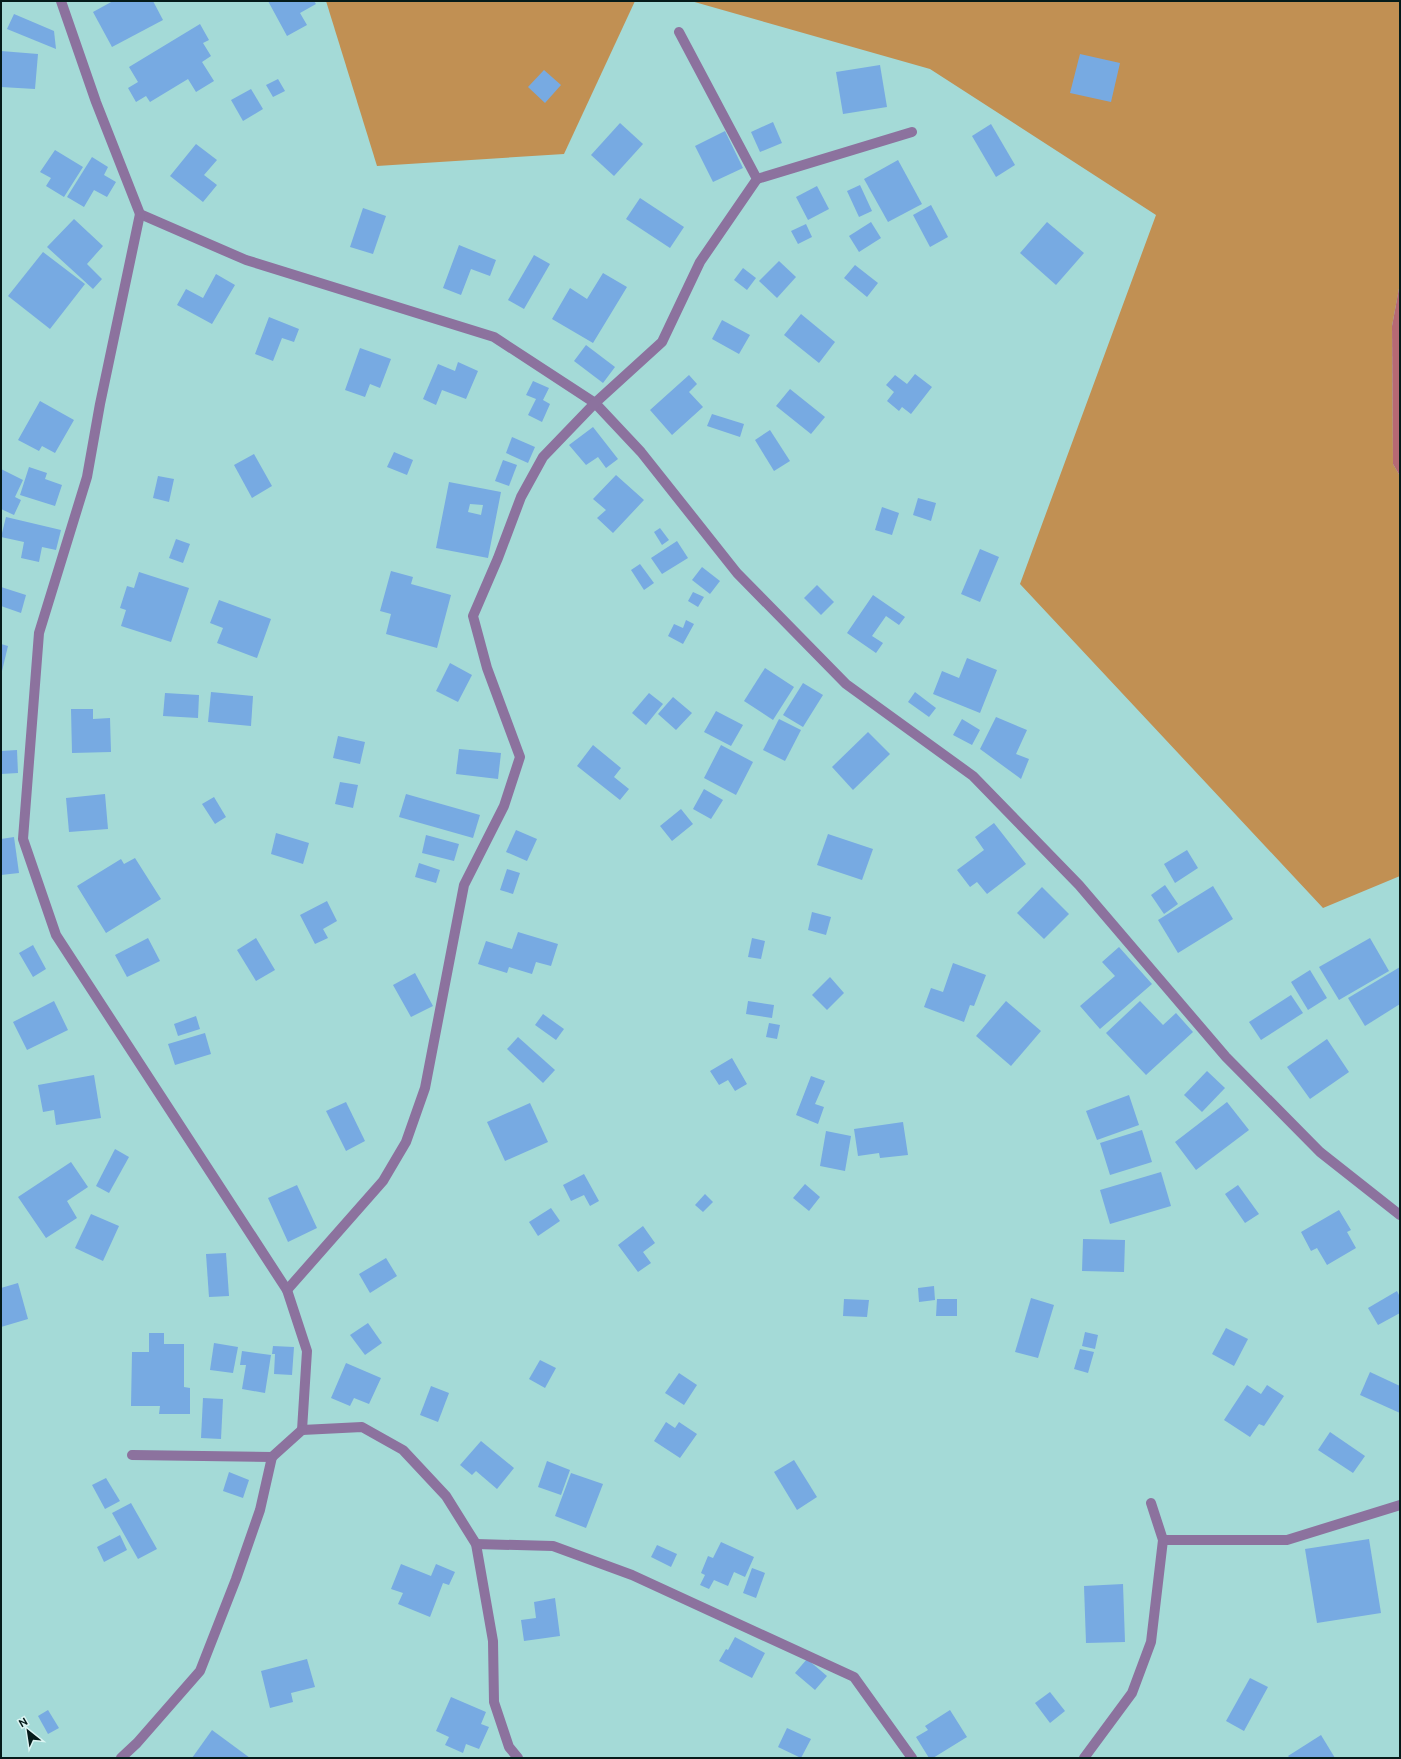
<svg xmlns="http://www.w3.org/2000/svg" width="1401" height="1759" viewBox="0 0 1401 1759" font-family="Ubuntu,sans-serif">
	<rect width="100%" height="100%" fill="#a4dad7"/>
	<g fill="#c19053">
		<path d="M326,1H635L564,154L377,166Z"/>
		<path d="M691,1H1400V283L1392,326L1393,464L1400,476V876L1323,908L1020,584L1156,215L930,69Z"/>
	</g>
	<path fill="#b66974" d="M1400,283V476L1393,464L1392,326Z"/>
	<g fill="#77aae2" fill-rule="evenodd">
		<path d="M113,1H153L163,20L112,47L93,12Z"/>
		<path d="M268,1H314L316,4L300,13L307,25L287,36Z"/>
		<path d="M14,14L54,31L56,49L7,29Z"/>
		<path d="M200,24L209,40L203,43L211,56L202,62L214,81L196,92L188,79L150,102L146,96L136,102L128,88L138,82L129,67Z"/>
		<path d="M1,51L38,54L35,89L1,87Z"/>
		<path d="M1080,54L1120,63L1111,102L1070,93Z"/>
		<path d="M880,65L887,107L843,114L836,72Z"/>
		<path d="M544,70L561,85L545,103L528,87Z"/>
		<path d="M278,79L285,91L273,97L266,85Z"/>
		<path d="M251,89L263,109L243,121L231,100Z"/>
		<path d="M773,122L782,143L760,152L751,132Z"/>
		<path d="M620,123L643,144L614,176L591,155Z"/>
		<path d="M991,124L1015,165L996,177L972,136Z"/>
		<path d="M725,131L743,168L713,182L695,146Z"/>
		<path d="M196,144L217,160L204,175L217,185L203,202L170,176Z"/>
		<path d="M55,150L83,167L64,197L46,186L51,178L40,172Z"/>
		<path d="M92,157L108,167L104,175L116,182L107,197L94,190L84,207L67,197Z"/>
		<path d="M898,160L922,204L888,222L864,179Z"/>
		<path d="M860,185L872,211L859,217L847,191Z"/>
		<path d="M817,186L829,209L808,220L796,197Z"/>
		<path d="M640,198L684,227L670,248L626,219Z"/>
		<path d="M931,205L948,237L930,247L913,215Z"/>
		<path d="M363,208L386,216L373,254L350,247Z"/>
		<path d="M74,219L103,246L87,264L102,279L93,289L47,247Z"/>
		<path d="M871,222L881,238L859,252L849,236Z"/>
		<path d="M1047,222L1084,253L1056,285L1020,253Z"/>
		<path d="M806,224L812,237L798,244L791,231Z"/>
		<path d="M459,245L496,260L490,276L471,269L461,295L443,288Z"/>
		<path d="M43,252L85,284L50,329L8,296Z"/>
		<path d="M534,255L550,264L524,309L508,300Z"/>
		<path d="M779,261L796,277L777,298L759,281Z"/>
		<path d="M855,265L878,283L867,297L844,278Z"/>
		<path d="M743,268L756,278L747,290L734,280Z"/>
		<path d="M603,273L627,287L593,343L552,319L570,288L587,299Z"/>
		<path d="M216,274L235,285L212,324L177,305L186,289L203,298Z"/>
		<path d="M801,314L835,342L819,363L784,335Z"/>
		<path d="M269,317L299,329L294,342L282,338L273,361L255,354Z"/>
		<path d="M722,320L750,335L739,354L712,339Z"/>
		<path d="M586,345L615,367L603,383L574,361Z"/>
		<path d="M360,348L391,359L380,388L370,384L365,397L345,390Z"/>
		<path d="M458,362L478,371L466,399L442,390L436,405L423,399L438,364L455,371Z"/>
		<path d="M915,374L932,387L911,414L902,407L899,411L887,401L894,392L886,385L895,375L907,384Z"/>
		<path d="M689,375L697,384L689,392L703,407L672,435L650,410Z"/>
		<path d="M533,381L549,388L543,400L550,404L542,422L528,415L536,399L526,395Z"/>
		<path d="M790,389L825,417L811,434L776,406Z"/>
		<path d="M40,401L74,420L55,453L42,446L39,451L18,440Z"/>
		<path d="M712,414L744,424L740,437L707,426Z"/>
		<path d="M593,427L618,459L606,468L598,457L586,465L569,445Z"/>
		<path d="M770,430L790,461L774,471L755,440Z"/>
		<path d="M512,437L535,447L528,463L506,453Z"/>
		<path d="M394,452L413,460L407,475L387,467Z"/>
		<path d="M254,454L272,486L252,498L234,465Z"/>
		<path d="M503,460L517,465L509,486L495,481Z"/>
		<path d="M29,467L47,473L45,479L62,485L55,506L20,495Z"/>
		<path d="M1,469L23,480L15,497L21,500L14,515L1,509Z"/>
		<path d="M616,475L644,500L613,533L597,518L606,510L593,499Z"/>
		<path d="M158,476L174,479L169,502L153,498Z"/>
		<path d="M449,482L501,492L488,558L436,548ZM470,504L483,505L481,515L468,512Z"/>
		<path d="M918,498L936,503L931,521L913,515Z"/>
		<path d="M882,507L899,513L892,535L875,530Z"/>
		<path d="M6,517L61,530L56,550L42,547L39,562L21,558L24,542L1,537Z"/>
		<path d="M660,528L669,540L662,545L654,532Z"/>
		<path d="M176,539L190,544L183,563L169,558Z"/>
		<path d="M677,541L688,558L662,574L651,558Z"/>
		<path d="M980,549L999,557L980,602L961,594Z"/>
		<path d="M640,564L654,583L644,590L631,570Z"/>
		<path d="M702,567L720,581L710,594L692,580Z"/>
		<path d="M391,571L413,577L411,584L451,595L437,648L386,634L391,614L380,611Z"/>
		<path d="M139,572L189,588L171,642L121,626L126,610L120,608L127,586L134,588Z"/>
		<path d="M817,585L834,602L821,615L804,598Z"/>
		<path d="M1,587L26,595L21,613L1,606Z"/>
		<path d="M693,592L704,597L698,607L688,601Z"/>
		<path d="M873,595L905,617L899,625L886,616L872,636L883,643L876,653L847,633Z"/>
		<path d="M219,600L271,619L257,658L217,643L223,628L210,623Z"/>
		<path d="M686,620L694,624L683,644L668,636L674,624L683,628Z"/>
		<path d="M1,644L8,646L2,671H1Z"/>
		<path d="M967,658L997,670L980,713L933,694L942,671L959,678Z"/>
		<path d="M450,663L472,675L458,702L436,691Z"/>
		<path d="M765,668L794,687L773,720L744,701Z"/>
		<path d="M803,683L823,695L803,727L783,715Z"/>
		<path d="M211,692L253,696L251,726L208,722Z"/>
		<path d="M915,692L936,708L929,717L908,702Z"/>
		<path d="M165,693L199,695L198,718L163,716Z"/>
		<path d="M649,693L663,704L646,725L632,713Z"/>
		<path d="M673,697L692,713L676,730L658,714Z"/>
		<path d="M71,709H93V719L110,718L111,752L72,753Z"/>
		<path d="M716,711L743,725L731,746L704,732Z"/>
		<path d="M996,717L1027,730L1016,754L1029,759L1021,779L980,749Z"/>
		<path d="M779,719L801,730L785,761L763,750Z"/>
		<path d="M962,719L980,730L972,745L953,735Z"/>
		<path d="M868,732L890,754L853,790L832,767Z"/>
		<path d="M338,736L365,742L360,764L333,758Z"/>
		<path d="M593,745L621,768L614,777L629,789L620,800L577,766Z"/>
		<path d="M721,745L753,762L736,795L704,778Z"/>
		<path d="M459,749L501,753L498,779L456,774Z"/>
		<path d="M17,750L18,773L1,774V751Z"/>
		<path d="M340,782L358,785L353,808L335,804Z"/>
		<path d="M704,789L723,800L711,819L693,809Z"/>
		<path d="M105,794L108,829L69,832L66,798Z"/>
		<path d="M406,794L480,815L473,838L399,817Z"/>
		<path d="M214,797L226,817L215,824L202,804Z"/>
		<path d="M681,809L693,824L672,841L660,826Z"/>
		<path d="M994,823L1026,864L987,894L977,882L970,887L957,870L984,850L975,837Z"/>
		<path d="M516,830L537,839L527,861L506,852Z"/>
		<path d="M276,833L309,843L303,864L271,854Z"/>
		<path d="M828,834L873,849L862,880L817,865Z"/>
		<path d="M426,835L459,844L454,861L422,853Z"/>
		<path d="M14,837L19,873L1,875V839Z"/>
		<path d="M1187,850L1198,868L1175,883L1164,864Z"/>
		<path d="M135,858L161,899L106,933L77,886L121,859L124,864Z"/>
		<path d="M419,863L440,870L436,883L415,877Z"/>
		<path d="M507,869L520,873L513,894L500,890Z"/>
		<path d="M1165,885L1178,904L1164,914L1151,895Z"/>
		<path d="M1213,886L1233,919L1178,953L1158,920Z"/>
		<path d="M1042,887L1069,914L1044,939L1017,913Z"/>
		<path d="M327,901L337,921L323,929L328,938L315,944L300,915Z"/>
		<path d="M812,912L831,917L826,935L808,930Z"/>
		<path d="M518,932L558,944L551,966L536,962L532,974L509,967L507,973L478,964L486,941L512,949Z"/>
		<path d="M148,938L160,961L127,977L115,955Z"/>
		<path d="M256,938L275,970L256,981L237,950Z"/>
		<path d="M752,938L765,941L761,959L748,957Z"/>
		<path d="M1370,938L1389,971L1339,1000L1319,967Z"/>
		<path d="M33,945L46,969L33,977L19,953Z"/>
		<path d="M1119,947L1152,984L1100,1029L1080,1006L1115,976L1102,962Z"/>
		<path d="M953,963L986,975L974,1006L970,1005L964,1022L924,1007L931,988L943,992Z"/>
		<path d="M1400,967V1004L1365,1026L1348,998Z"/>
		<path d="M1310,970L1327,998L1308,1010L1291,982Z"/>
		<path d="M415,973L433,1006L411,1017L393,985Z"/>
		<path d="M830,977L844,993L827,1010L812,995Z"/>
		<path d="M1291,995L1303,1013L1261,1040L1249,1022Z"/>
		<path d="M54,1001L68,1030L27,1050L13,1022Z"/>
		<path d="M748,1001L774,1005L772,1018L746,1014Z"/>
		<path d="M1006,1001L1041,1031L1011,1066L976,1036Z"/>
		<path d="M1140,1001L1163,1025L1176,1013L1193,1032L1146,1075L1106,1033Z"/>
		<path d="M543,1014L564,1029L556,1040L535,1025Z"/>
		<path d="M196,1016L200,1029L178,1036L174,1024Z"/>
		<path d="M769,1023L780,1025L777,1039L766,1037Z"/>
		<path d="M205,1033L211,1054L175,1065L168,1044Z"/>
		<path d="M518,1037L555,1070L543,1083L507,1049Z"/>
		<path d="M1327,1039L1349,1072L1310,1099L1287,1067Z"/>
		<path d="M732,1058L747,1084L735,1091L728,1080L719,1085L710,1071Z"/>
		<path d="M1207,1071L1225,1088L1202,1112L1184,1095Z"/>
		<path d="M94,1075L101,1118L56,1125L54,1110L43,1112L38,1085Z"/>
		<path d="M811,1076L825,1081L815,1104L824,1107L818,1124L796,1115Z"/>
		<path d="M1129,1095L1139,1125L1097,1140L1086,1111Z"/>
		<path d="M346,1102L365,1141L346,1151L326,1111Z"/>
		<path d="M1227,1102L1249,1130L1196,1170L1175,1142Z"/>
		<path d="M530,1103L548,1142L505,1161L487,1122Z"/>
		<path d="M903,1122L908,1155L880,1158L879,1153L858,1156L854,1129Z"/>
		<path d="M1142,1130L1152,1162L1110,1175L1100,1143Z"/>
		<path d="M826,1131L851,1136L845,1171L820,1166Z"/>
		<path d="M115,1149L129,1157L109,1193L96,1186Z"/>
		<path d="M71,1162L88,1187L67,1201L77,1218L46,1238L18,1197Z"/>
		<path d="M1161,1172L1171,1206L1110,1224L1100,1190Z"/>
		<path d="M584,1174L599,1201L590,1206L584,1195L571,1201L563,1185Z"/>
		<path d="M805,1184L820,1197L809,1211L793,1198Z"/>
		<path d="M297,1185L317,1228L288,1242L268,1198Z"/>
		<path d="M1238,1185L1259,1214L1245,1223L1225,1194Z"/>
		<path d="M705,1194L713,1202L703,1212L695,1205Z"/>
		<path d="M551,1208L560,1221L538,1236L529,1222Z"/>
		<path d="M1339,1210L1351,1230L1347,1232L1356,1248L1327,1265L1317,1248L1311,1251L1301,1232Z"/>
		<path d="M91,1214L119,1226L103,1261L75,1248Z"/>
		<path d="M643,1226L655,1243L643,1252L651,1263L638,1272L618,1245Z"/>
		<path d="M1083,1239L1125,1240L1124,1272L1082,1271Z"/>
		<path d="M226,1253L229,1296L209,1297L206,1254Z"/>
		<path d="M386,1258L397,1276L370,1293L359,1274Z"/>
		<path d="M18,1283L28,1319L1,1327V1288Z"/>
		<path d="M934,1286L935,1300L919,1302L918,1288Z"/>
		<path d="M1397,1291L1400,1297V1313L1378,1325L1368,1308Z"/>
		<path d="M1031,1298L1054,1305L1038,1358L1015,1352Z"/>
		<path d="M844,1299L869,1300L867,1317L843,1316Z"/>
		<path d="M937,1299H957V1316H936Z"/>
		<path d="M368,1323L382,1343L365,1355L350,1335Z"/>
		<path d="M1226,1328L1248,1339L1234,1366L1212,1354Z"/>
		<path d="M1085,1332L1098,1335L1095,1349L1082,1346Z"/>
		<path d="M149,1333H164V1344H184V1387L190,1388V1414H159L160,1406H131L132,1352H149Z"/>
		<path d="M214,1343L238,1347L233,1373L210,1370Z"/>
		<path d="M273,1346L294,1347L292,1375L274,1374L275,1354H272Z"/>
		<path d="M1080,1349L1094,1352L1088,1373L1074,1369Z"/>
		<path d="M242,1351L271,1355L265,1393L242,1389L246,1365H240Z"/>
		<path d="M540,1360L556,1368L545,1388L529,1379Z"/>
		<path d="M346,1363L381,1378L369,1404L354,1398L350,1406L331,1398Z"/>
		<path d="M1370,1372L1400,1386V1413L1360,1395Z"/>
		<path d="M679,1373L697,1385L684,1405L665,1393Z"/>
		<path d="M1247,1385L1261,1394L1267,1385L1284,1396L1264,1426L1259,1424L1250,1437L1224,1420Z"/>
		<path d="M431,1386L449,1393L438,1422L420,1415Z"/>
		<path d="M203,1398L223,1399L221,1439L201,1438Z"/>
		<path d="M666,1422L675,1428L679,1422L697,1434L680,1458L654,1441Z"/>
		<path d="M1330,1432L1365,1456L1353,1473L1318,1450Z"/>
		<path d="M481,1441L514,1468L497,1489L476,1471L472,1475L460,1465Z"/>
		<path d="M794,1460L817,1497L797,1510L774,1472Z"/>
		<path d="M547,1461L570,1470L561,1495L538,1487Z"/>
		<path d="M229,1472L249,1480L243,1498L223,1491Z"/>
		<path d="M571,1473L603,1484L586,1528L555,1516Z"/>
		<path d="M106,1478L120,1501L105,1509L92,1485Z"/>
		<path d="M131,1503L157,1549L138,1559L112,1513Z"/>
		<path d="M120,1535L127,1550L104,1562L97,1547Z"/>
		<path d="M1369,1539L1381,1613L1317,1623L1305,1549Z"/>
		<path d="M721,1542L754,1557L745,1577L734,1572L728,1586L714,1580L709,1589L700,1585L705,1575L701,1573L708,1556L713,1558Z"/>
		<path d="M657,1545L677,1554L671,1567L651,1557Z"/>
		<path d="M401,1564L431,1576L436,1564L455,1572L449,1585L443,1583L430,1617L398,1604L403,1593L391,1589Z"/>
		<path d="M752,1568L765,1573L756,1598L743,1593Z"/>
		<path d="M1123,1584L1125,1642L1086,1643L1084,1586Z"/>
		<path d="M555,1598L560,1636L524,1641L521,1620L536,1618L534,1602Z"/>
		<path d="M735,1637L765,1653L752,1678L719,1661L726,1649L728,1650Z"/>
		<path d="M307,1659L315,1687L291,1693L293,1702L270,1708L261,1671Z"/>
		<path d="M807,1659L827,1676L815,1690L795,1673Z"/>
		<path d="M1250,1678L1268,1687L1244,1731L1226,1721Z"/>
		<path d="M1050,1692L1065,1711L1050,1723L1035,1703Z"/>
		<path d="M451,1697L486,1712L481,1724L489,1727L479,1749L466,1744L463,1753L445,1745L449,1737L436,1731Z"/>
		<path d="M48,1710L59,1728L48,1734L38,1716Z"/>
		<path d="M950,1710L967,1737L933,1758H929L916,1737L928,1730L925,1726Z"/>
		<path d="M787,1728L811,1739L801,1758L778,1747Z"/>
		<path d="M212,1730L250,1758H192Z"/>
		<path d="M1321,1735L1335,1758H1290L1288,1756Z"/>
	</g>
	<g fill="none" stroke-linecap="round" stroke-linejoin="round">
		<g stroke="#8c729e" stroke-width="10">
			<path d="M61,1L96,102L140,214L246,260L494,337L595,403L641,452L737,573L846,684L973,776L1079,885L1226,1057L1320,1152L1400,1215"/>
			<path d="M757,179L912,132"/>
			<path d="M140,214L100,404L87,477L39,633L23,839L56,935L287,1290L307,1351L302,1430L362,1427L403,1450L446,1496L476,1544L493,1641L494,1702L509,1747L518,1758"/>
			<path d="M287,1290L383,1181L406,1142L425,1088L464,885L504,806L520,757L487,668L473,616L498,558L521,497L543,457L595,403L662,342L700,262L757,179L679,32"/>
			<path d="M132,1455L272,1457L302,1430"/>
			<path d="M1163,1540H1287L1400,1505"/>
			<path d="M476,1544L553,1546L632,1575L854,1677L912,1758"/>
			<path d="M121,1758L137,1743L200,1671L236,1579L260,1510L272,1457"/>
			<path d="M1084,1758L1132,1693L1151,1642L1163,1540L1151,1503"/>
		</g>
	</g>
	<rect width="1401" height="1759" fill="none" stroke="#051b1a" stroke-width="4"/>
	<g transform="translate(28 1731) rotate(330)" stroke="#dbf5f3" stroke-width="3" paint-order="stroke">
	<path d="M0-3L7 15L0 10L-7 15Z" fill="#051b1a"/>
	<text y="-6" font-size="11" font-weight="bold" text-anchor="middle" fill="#051b1a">N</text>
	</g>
</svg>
